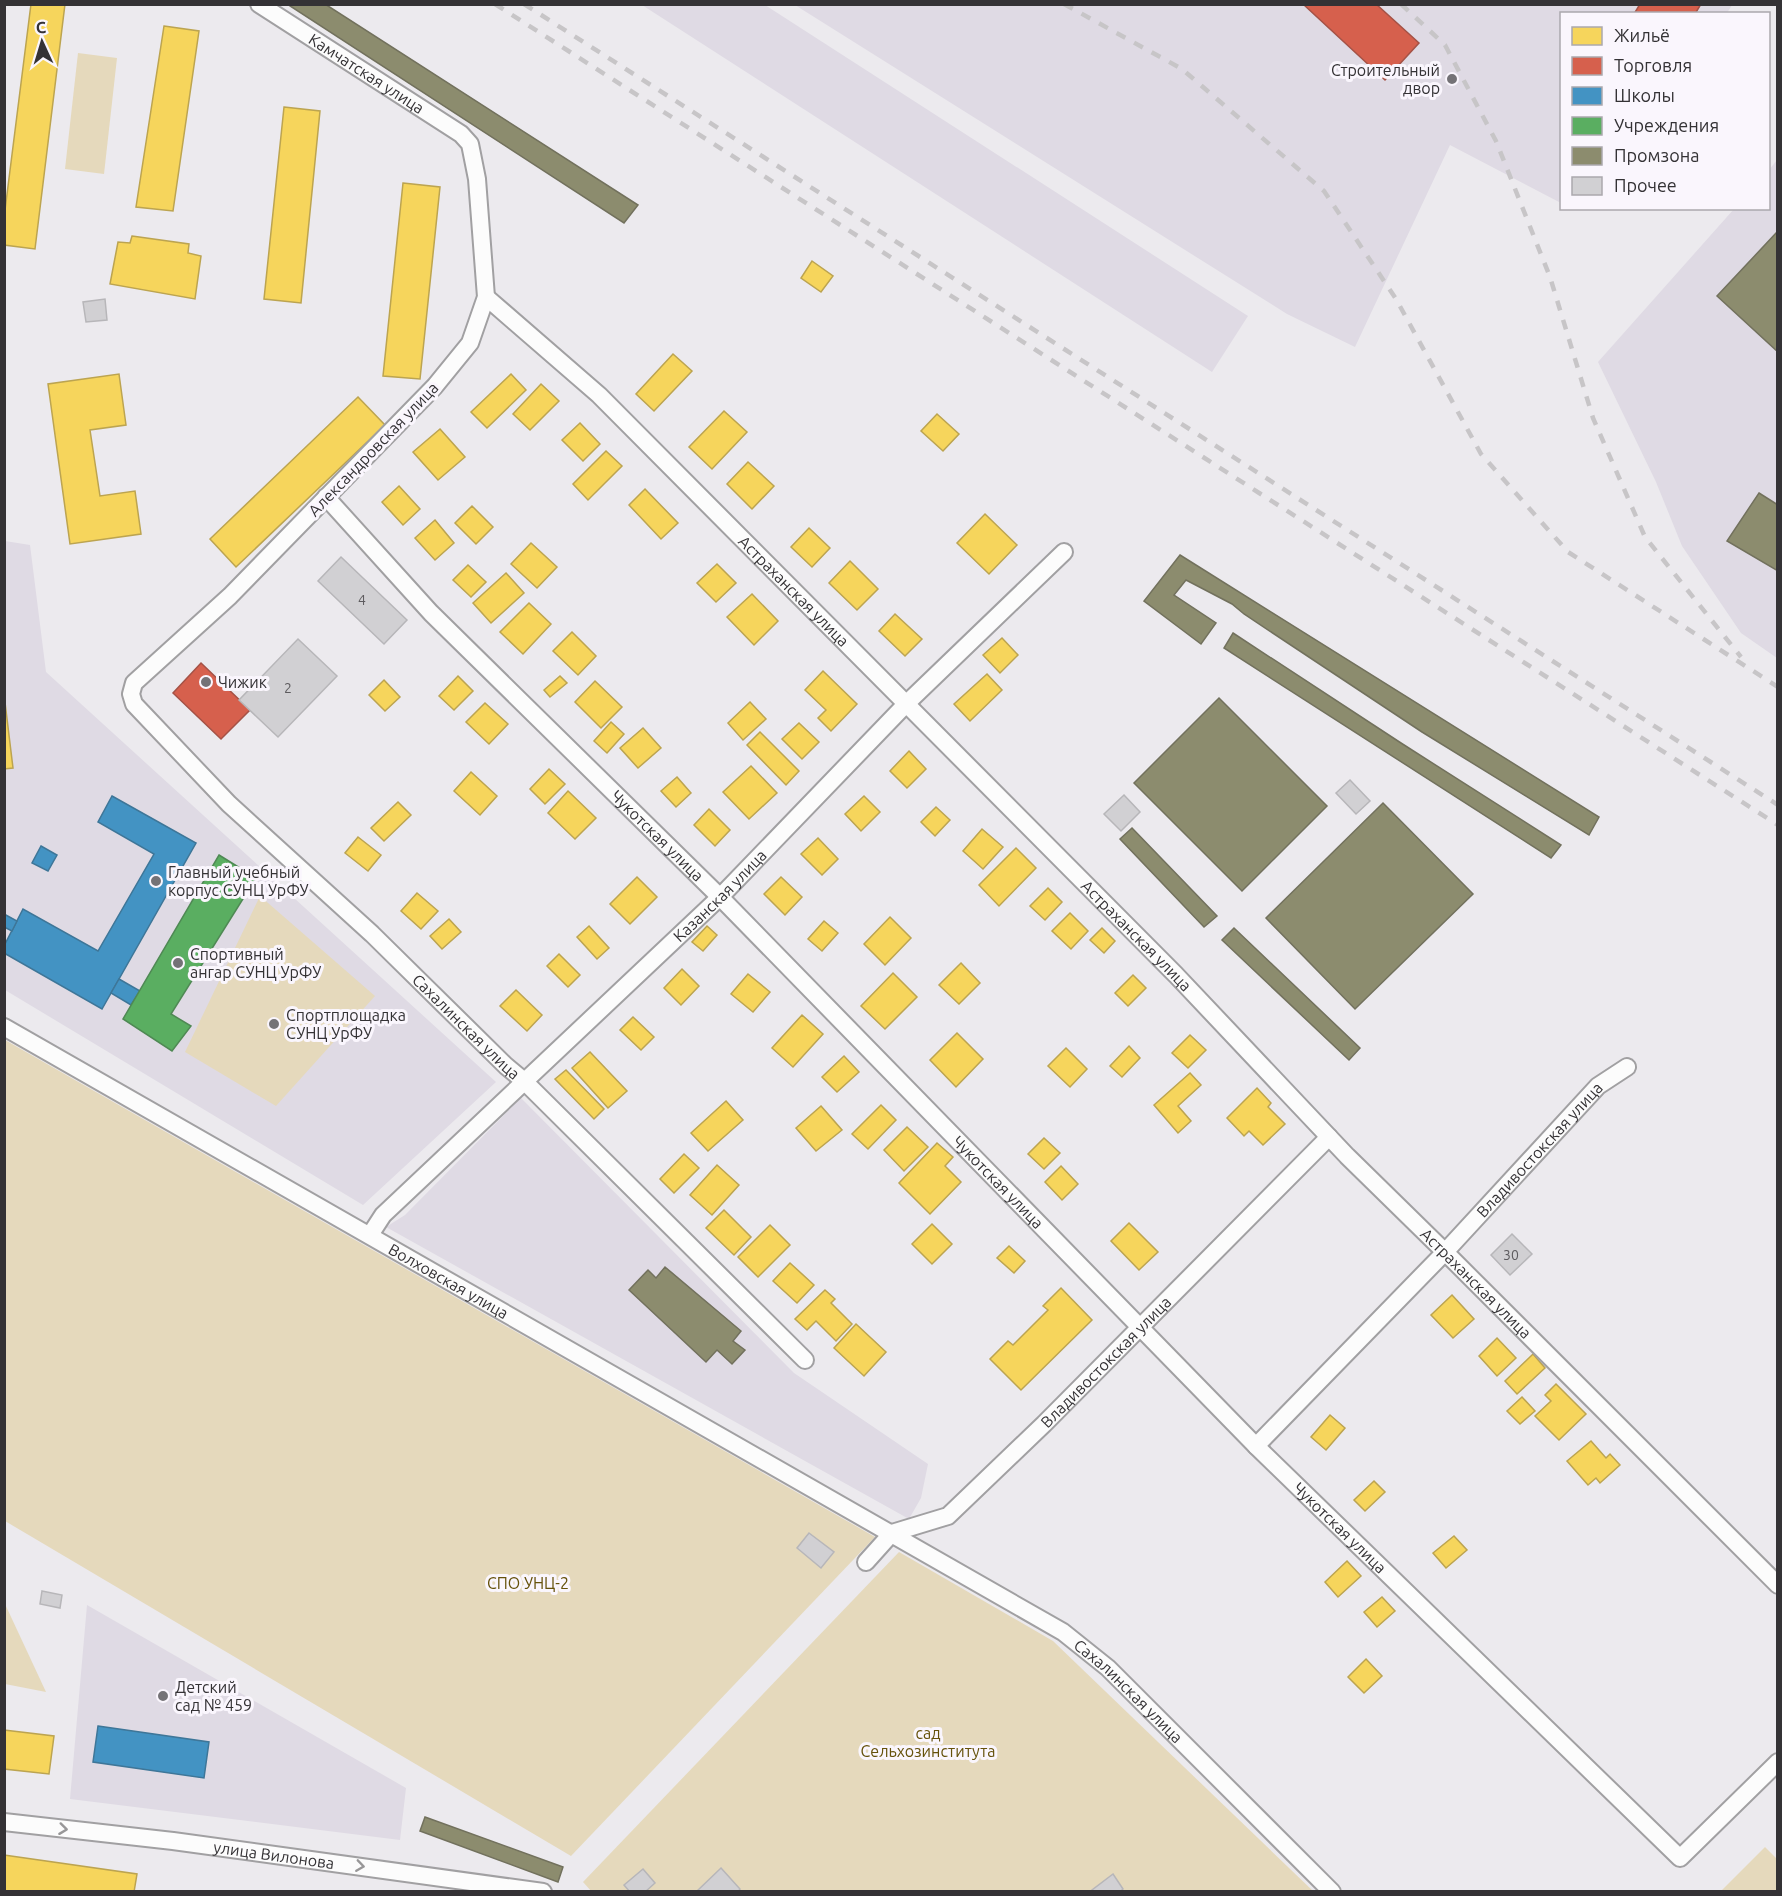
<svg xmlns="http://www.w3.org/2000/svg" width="1782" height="1896" viewBox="0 0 1782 1896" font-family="Ubuntu,sans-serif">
	<rect width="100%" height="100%" fill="#eceaee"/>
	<g fill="#dfdae4">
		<path d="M642,5H765L1248,316L1212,372Z"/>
		<path d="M795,5H1732L1727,13L1562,14L1561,199L1559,202L1450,145L1355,347L1287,314Z"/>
		<path d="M1777,160V658L1741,633L1682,546L1656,482L1598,362L1734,209L1768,208L1769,170Z"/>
		<path d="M5,541L30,545L46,672L496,1082L363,1205L5,990Z"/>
		<path d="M521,1098L794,1373L928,1464L921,1498L909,1519L386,1227L405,1215Z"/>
		<path d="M87,1605L406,1788L400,1840L70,1799Z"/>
	</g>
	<g fill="#e5d9bc">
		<path d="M78,53L117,58L104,174L65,169Z"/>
		<path d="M260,896L375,996L276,1106L185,1052Z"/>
		<path d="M5,1040L875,1537L571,1856L5,1521Z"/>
		<path d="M899,1552L1053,1641L1313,1891L592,1892L583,1882Z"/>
		<path d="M5,1604L46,1692L5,1684Z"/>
		<path d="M1765,1847L1777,1859V1891H1721Z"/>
	</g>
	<g fill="#f6d55c" stroke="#bca450" stroke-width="1.5">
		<path d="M31,4H65L35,249L4,245V218Z"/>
		<path d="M164,26L199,31L173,211L136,207Z"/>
		<path d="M284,107L320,111L301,303L264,299Z"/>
		<path d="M403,183L440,187L420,379L383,376Z"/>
		<path d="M132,236L189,244L188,253L201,256L195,299L110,284L118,242L130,243Z"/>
		<path d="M812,261L833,276L821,292L801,278Z"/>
		<path d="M673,354L692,371L654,411L636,394Z"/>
		<path d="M119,374L126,425L90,430L100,496L135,491L141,534L70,544L48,384Z"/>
		<path d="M511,374L526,390L487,428L471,412Z"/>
		<path d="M541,384L559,401L530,430L513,414Z"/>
		<path d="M358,397L385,425L236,567L210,539Z"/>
		<path d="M724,411L747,432L712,469L689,447Z"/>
		<path d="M937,414L959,434L943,451L921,431Z"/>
		<path d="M580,423L600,444L583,461L562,440Z"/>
		<path d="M440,429L465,457L438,480L413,452Z"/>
		<path d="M606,451L622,466L588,500L573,484Z"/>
		<path d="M748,462L774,486L752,509L727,484Z"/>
		<path d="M399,486L420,509L403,525L382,502Z"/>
		<path d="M645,489L678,523L661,539L629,505Z"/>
		<path d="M472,506L493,527L476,544L455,523Z"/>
		<path d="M985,514L1017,545L989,574L957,543Z"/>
		<path d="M435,520L454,543L435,560L415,538Z"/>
		<path d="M809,528L830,548L812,567L791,547Z"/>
		<path d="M531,543L557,567L537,588L511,564Z"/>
		<path d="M850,561L878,589L857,610L829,583Z"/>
		<path d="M717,564L736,583L716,602L697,583Z"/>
		<path d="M468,565L486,582L471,597L453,580Z"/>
		<path d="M506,573L524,593L491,623L473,603Z"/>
		<path d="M752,594L778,621L754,645L727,617Z"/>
		<path d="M529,603L551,624L523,654L500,632Z"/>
		<path d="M895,614L922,639L905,656L879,631Z"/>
		<path d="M572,632L596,656L578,675L553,651Z"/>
		<path d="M1002,638L1018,655L1000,673L983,655Z"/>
		<path d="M823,671L857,704L831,731L818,718L826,710L805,690Z"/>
		<path d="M987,674L1002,690L970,721L954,704Z"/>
		<path d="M458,676L473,691L454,710L439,696Z"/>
		<path d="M560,676L567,683L550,697L544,690Z"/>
		<path d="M384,680L400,697L385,711L369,695Z"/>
		<path d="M595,681L622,707L601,728L575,702Z"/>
		<path d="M4,694L13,768L4,769Z"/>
		<path d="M750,702L766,719L743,740L728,723Z"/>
		<path d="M485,703L508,724L489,744L466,722Z"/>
		<path d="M611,722L624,734L607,753L594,741Z"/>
		<path d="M799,723L819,742L802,759L782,739Z"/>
		<path d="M643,728L661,748L638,768L620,748Z"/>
		<path d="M760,732L799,771L786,785L747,745Z"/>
		<path d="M909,751L926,769L907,788L890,771Z"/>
		<path d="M751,766L777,793L749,819L723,792Z"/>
		<path d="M549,769L565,784L545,804L530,789Z"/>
		<path d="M471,772L497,796L480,815L454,791Z"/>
		<path d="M677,777L691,793L676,807L661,791Z"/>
		<path d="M568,791L596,818L575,839L548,813Z"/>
		<path d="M864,796L880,812L861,831L845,814Z"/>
		<path d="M398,802L411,815L384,841L371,828Z"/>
		<path d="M936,807L950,820L935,836L921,822Z"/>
		<path d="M709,809L730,830L715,846L694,825Z"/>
		<path d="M982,829L1003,847L983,869L963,851Z"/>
		<path d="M358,837L381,855L368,871L345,853Z"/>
		<path d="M818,838L838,859L822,875L801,854Z"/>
		<path d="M1016,848L1036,868L999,906L979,885Z"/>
		<path d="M637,877L657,897L630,924L610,904Z"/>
		<path d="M781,877L802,897L785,915L764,894Z"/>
		<path d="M1048,888L1062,902L1045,920L1030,906Z"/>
		<path d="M417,893L438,911L421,929L401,911Z"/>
		<path d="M1070,913L1088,931L1071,949L1052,931Z"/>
		<path d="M890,917L911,938L885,965L864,944Z"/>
		<path d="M449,919L461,932L442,949L430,936Z"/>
		<path d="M824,921L838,933L822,951L808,939Z"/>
		<path d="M589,926L609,948L597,959L577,937Z"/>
		<path d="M707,926L717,935L703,951L692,942Z"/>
		<path d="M1102,928L1115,941L1104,953L1090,940Z"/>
		<path d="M559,954L580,975L568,987L547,966Z"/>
		<path d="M961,963L980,983L959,1004L939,985Z"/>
		<path d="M682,969L699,986L681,1005L664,988Z"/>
		<path d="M893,973L917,997L885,1029L861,1006Z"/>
		<path d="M748,974L770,992L753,1012L731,994Z"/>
		<path d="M1133,975L1146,988L1128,1006L1115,993Z"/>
		<path d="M516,990L542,1015L527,1031L500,1006Z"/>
		<path d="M802,1015L823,1034L793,1067L772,1048Z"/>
		<path d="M633,1017L654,1037L641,1050L620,1030Z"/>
		<path d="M957,1033L983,1059L956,1087L930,1060Z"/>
		<path d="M1190,1035L1206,1050L1188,1068L1172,1053Z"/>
		<path d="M1129,1046L1140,1058L1122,1077L1110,1066Z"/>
		<path d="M1066,1048L1087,1069L1070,1087L1048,1066Z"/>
		<path d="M590,1052L627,1091L608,1108L572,1068Z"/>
		<path d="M844,1056L859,1072L837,1092L822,1077Z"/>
		<path d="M566,1070L604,1109L594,1119L555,1079Z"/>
		<path d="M1190,1073L1201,1085L1178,1106L1191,1121L1178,1133L1154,1105Z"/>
		<path d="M1257,1088L1271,1103L1268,1107L1285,1124L1263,1145L1249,1131L1244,1136L1227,1118Z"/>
		<path d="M726,1101L743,1120L708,1151L691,1133Z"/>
		<path d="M881,1105L896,1120L868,1149L852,1134Z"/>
		<path d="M821,1106L842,1130L816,1151L796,1128Z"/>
		<path d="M907,1127L928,1147L904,1171L884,1150Z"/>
		<path d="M1044,1138L1060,1153L1044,1169L1028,1154Z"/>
		<path d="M937,1143L953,1157L945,1166L961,1182L930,1214L899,1183Z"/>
		<path d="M684,1154L699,1168L674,1193L660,1179Z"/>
		<path d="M717,1165L739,1185L712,1215L690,1195Z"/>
		<path d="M1061,1166L1078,1184L1062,1200L1045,1182Z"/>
		<path d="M724,1210L751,1237L734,1255L706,1228Z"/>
		<path d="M1129,1223L1158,1252L1139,1270L1111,1241Z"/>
		<path d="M932,1224L952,1244L932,1264L912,1244Z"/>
		<path d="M770,1225L790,1245L758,1277L738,1257Z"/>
		<path d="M1009,1246L1025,1261L1014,1273L997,1258Z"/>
		<path d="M790,1263L814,1285L797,1303L773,1281Z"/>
		<path d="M1061,1288L1092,1320L1021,1390L990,1359L1008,1341L1013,1345L1048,1310L1043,1306Z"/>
		<path d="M825,1290L835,1299L831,1303L852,1324L836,1341L816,1321L807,1330L795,1319Z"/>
		<path d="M1452,1295L1474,1319L1453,1338L1431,1315Z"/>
		<path d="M856,1324L886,1352L864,1376L834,1348Z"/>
		<path d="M1497,1338L1516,1358L1497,1376L1479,1356Z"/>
		<path d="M1533,1354L1545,1368L1517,1394L1505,1381Z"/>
		<path d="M1556,1384L1586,1414L1559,1440L1535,1416L1551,1401L1545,1395Z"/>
		<path d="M1522,1397L1535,1411L1520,1424L1507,1411Z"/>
		<path d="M1330,1415L1345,1428L1326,1450L1311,1437Z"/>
		<path d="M1591,1441L1606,1458L1610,1454L1620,1465L1600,1483L1596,1478L1588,1485L1567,1461Z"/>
		<path d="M1374,1481L1385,1492L1365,1511L1354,1500Z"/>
		<path d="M1454,1536L1467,1550L1446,1568L1433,1553Z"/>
		<path d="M1347,1561L1361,1576L1338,1597L1325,1582Z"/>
		<path d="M1382,1597L1395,1611L1377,1627L1364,1612Z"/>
		<path d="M1366,1659L1382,1676L1364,1693L1348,1677Z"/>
		<path d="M4,1730L54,1736L49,1774L4,1769Z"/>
		<path d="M4,1855L137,1874L134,1892H4Z"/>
	</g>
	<g fill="#d6604d" stroke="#a55246" stroke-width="1.5">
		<path d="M1303,4H1376L1419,43L1385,80Z"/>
		<path d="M1640,4H1701L1695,14H1634Z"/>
		<path d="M201,663L250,710L221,739L173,693Z"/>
	</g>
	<g fill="#4393c3" stroke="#3e7698" stroke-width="1.5">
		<path d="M112,796L196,843L102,1009L4,953V946L23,909L98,951L154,854L98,822Z"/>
		<path d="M41,846L57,855L48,871L32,863Z"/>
		<path d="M4,914L17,921L12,931L4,927Z"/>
		<path d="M119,979L140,991L131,1005L111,993Z"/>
		<path d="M98,1726L209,1742L204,1778L93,1762Z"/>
	</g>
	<path fill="#5aae61" stroke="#4f8954" stroke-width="1.5" d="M219,855L256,878L171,1014L191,1026L172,1051L123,1019Z"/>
	<g fill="#8c8c6e" stroke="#72715d" stroke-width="1.5">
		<path d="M287,4H325L638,205L624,223Z"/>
		<path d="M1778,231V352L1717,296Z"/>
		<path d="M1759,493L1778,505V571L1727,541Z"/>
		<path d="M1180,555L1599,817L1589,835L1422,732L1244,614L1232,604L1186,580L1174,595L1216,623L1201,644L1144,601Z"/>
		<path d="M1233,633L1401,743L1561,845L1551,858L1224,648Z"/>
		<path d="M1219,698L1327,806L1242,891L1134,783Z"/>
		<path d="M1383,803L1473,894L1355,1009L1266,918Z"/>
		<path d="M1132,828L1217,916L1204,927L1120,839Z"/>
		<path d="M1234,928L1360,1048L1349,1060L1222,940Z"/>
		<path d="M665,1267L741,1331L733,1341L745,1350L732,1364L717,1350L706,1362L629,1290L648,1270L656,1278Z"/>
		<path d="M425,1817L563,1867L558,1882L420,1831Z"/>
	</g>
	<g fill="#d1d0d3" stroke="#b7b6b9" stroke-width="1.5">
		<path d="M105,299L107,320L86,322L83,302Z"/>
		<path d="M341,557L407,620L384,644L318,581Z"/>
		<path d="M298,639L337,676L278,737L239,700Z"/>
		<path d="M1350,780L1370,801L1356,814L1336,793Z"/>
		<path d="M1124,795L1140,812L1121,831L1104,814Z"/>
		<path d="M1512,1234L1532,1254L1510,1275L1491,1255Z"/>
		<path d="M809,1533L834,1552L821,1568L797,1548Z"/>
		<path d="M42,1591L62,1595L60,1608L40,1604Z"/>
		<path d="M721,1868L740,1889L738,1892H696Z"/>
		<path d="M643,1869L655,1883L645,1892H630L624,1885Z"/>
		<path d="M1113,1874L1123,1889L1120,1892H1093L1092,1890Z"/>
	</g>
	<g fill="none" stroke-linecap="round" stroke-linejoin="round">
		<g stroke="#a1a0a2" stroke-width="20">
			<g id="street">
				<path id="s1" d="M259,4L461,134L470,144L477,179L486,297L470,343L435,386L230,596L134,683L131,694L134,704L229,804L372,934L506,1066L524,1081L805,1360"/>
				<path id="s2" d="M486,297L599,395L1176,975L1347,1156L1445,1252L1778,1585"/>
				<path id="s3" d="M326,497L431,613L720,897L1256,1446L1680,1858L1778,1762"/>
				<path id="s4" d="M4,1027L1063,1632L1108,1668L1332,1892"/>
				<path id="s5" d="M370,1235L383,1215L720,897L907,703L1064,552"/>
				<path id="s6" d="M1256,1446L1445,1252L1598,1086L1627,1067"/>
				<path id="s7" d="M866,1562L892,1533L948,1516L1044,1424L1329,1137"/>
				<path id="s8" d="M4,1822L173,1841L543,1892"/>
			</g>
		</g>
		<use href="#street" stroke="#fcfcfc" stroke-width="16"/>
		<g stroke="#c7c5c7" stroke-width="4.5" stroke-dasharray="10 10" stroke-linecap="butt">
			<path d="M495,4L1778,825"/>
			<path d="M524,4L1778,805"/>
			<path d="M1064,4L1182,69L1324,191L1396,299L1481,454L1568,552L1778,687"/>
			<path d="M1401,4L1445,45L1496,141L1550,277L1593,418L1645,537L1741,657"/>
		</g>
	</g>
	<defs><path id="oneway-chevron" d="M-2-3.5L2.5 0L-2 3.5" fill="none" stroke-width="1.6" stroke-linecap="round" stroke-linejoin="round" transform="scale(1.5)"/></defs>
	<g stroke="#989798">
		<use href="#oneway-chevron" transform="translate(63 1829) rotate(7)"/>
		<use href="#oneway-chevron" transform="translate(360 1866) rotate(8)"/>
	</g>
	<g fill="#747276" stroke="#faf6fd" stroke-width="2">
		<circle cx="1452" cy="79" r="6"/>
		<circle cx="206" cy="682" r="6"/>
		<circle cx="156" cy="881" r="6"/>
		<circle cx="178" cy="963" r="6"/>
		<circle cx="274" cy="1024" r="6"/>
		<circle cx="163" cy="1696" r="6"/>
	</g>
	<g text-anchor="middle" stroke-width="6" stroke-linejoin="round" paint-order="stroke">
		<g font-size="14" fill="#5d5b5e">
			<text x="362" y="605">4</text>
			<text x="288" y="693">2</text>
			<text x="1511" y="1260">30</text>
		</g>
		<g font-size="16" fill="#343235" stroke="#faf6fd" text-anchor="start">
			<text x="1440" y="76" text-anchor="end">Строительный<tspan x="1440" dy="18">двор</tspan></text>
			<text x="218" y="688">Чижик</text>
			<text x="168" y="878">Главный учебный<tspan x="168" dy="18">корпус СУНЦ УрФУ</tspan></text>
			<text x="190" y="960">Спортивный<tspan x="190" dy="18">ангар СУНЦ УрФУ</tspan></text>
			<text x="286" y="1021">Спортплощадка<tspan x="286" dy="18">СУНЦ УрФУ</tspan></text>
			<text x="175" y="1693">Детский<tspan x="175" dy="18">сад № 459</tspan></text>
		</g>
		<g font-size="16" fill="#343235" stroke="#faf6fd">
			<text dy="6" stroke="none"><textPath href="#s1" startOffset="128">Камчатская улица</textPath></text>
			<text transform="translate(373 449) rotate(-46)" y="6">Александровская улица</text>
			<text dy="6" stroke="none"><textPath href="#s2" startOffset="426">Астраханская улица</textPath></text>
			<text dy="6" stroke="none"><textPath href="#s3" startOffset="474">Чукотская улица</textPath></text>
			<text dy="6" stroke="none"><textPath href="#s5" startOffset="488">Казанская улица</textPath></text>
			<text dy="6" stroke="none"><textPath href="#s2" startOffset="912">Астраханская улица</textPath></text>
			<text dy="6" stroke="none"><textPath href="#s1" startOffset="1420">Сахалинская улица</textPath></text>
			<text dy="6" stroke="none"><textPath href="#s6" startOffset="410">Владивостокская улица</textPath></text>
			<text dy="6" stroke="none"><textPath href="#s3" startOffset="960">Чукотская улица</textPath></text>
			<text dy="6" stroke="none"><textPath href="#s4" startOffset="512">Волховская улица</textPath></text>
			<text dy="6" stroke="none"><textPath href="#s2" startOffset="1398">Астраханская улица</textPath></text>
			<text dy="6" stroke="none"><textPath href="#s7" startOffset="318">Владивостокская улица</textPath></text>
			<text dy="6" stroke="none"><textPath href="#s3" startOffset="1446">Чукотская улица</textPath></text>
			<text dy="6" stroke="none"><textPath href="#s4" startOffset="1308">Сахалинская улица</textPath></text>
			<text dy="6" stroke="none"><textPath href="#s8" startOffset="272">улица Вилонова</textPath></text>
		</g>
		<g font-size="16" fill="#65510a" stroke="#faf6fd">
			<text x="528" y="1589">СПО УНЦ-2</text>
			<text x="928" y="1739">сад<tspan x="928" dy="18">Сельхозинститута</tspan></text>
		</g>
	</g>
	<rect width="1782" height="1896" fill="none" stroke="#343235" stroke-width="12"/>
	<rect x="1560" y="12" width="210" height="198" fill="#faf6fd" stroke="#aba8ad" stroke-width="1.5"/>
	<rect x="1572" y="27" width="30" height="18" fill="#f6d55c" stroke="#aba8ad" stroke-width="1.5"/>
	<text x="1614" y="42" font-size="18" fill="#343235">Жильё</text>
	<rect x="1572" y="57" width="30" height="18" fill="#d6604d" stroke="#aba8ad" stroke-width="1.5"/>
	<text x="1614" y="72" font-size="18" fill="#343235">Торговля</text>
	<rect x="1572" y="87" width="30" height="18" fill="#4393c3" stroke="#aba8ad" stroke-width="1.5"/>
	<text x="1614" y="102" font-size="18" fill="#343235">Школы</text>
	<rect x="1572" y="117" width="30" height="18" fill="#5aae61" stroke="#aba8ad" stroke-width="1.5"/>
	<text x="1614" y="132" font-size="18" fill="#343235">Учреждения</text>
	<rect x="1572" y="147" width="30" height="18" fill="#8c8c6e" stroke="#aba8ad" stroke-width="1.5"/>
	<text x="1614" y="162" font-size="18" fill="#343235">Промзона</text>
	<rect x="1572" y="177" width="30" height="18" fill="#d1d0d3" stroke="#aba8ad" stroke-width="1.5"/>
	<text x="1614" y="192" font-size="18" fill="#343235">Прочее</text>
	<g transform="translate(42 42) rotate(356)" stroke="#faf6fd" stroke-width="4.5" paint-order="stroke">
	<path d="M0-4.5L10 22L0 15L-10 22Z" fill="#343235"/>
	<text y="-9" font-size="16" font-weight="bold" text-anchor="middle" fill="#343235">С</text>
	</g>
</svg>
